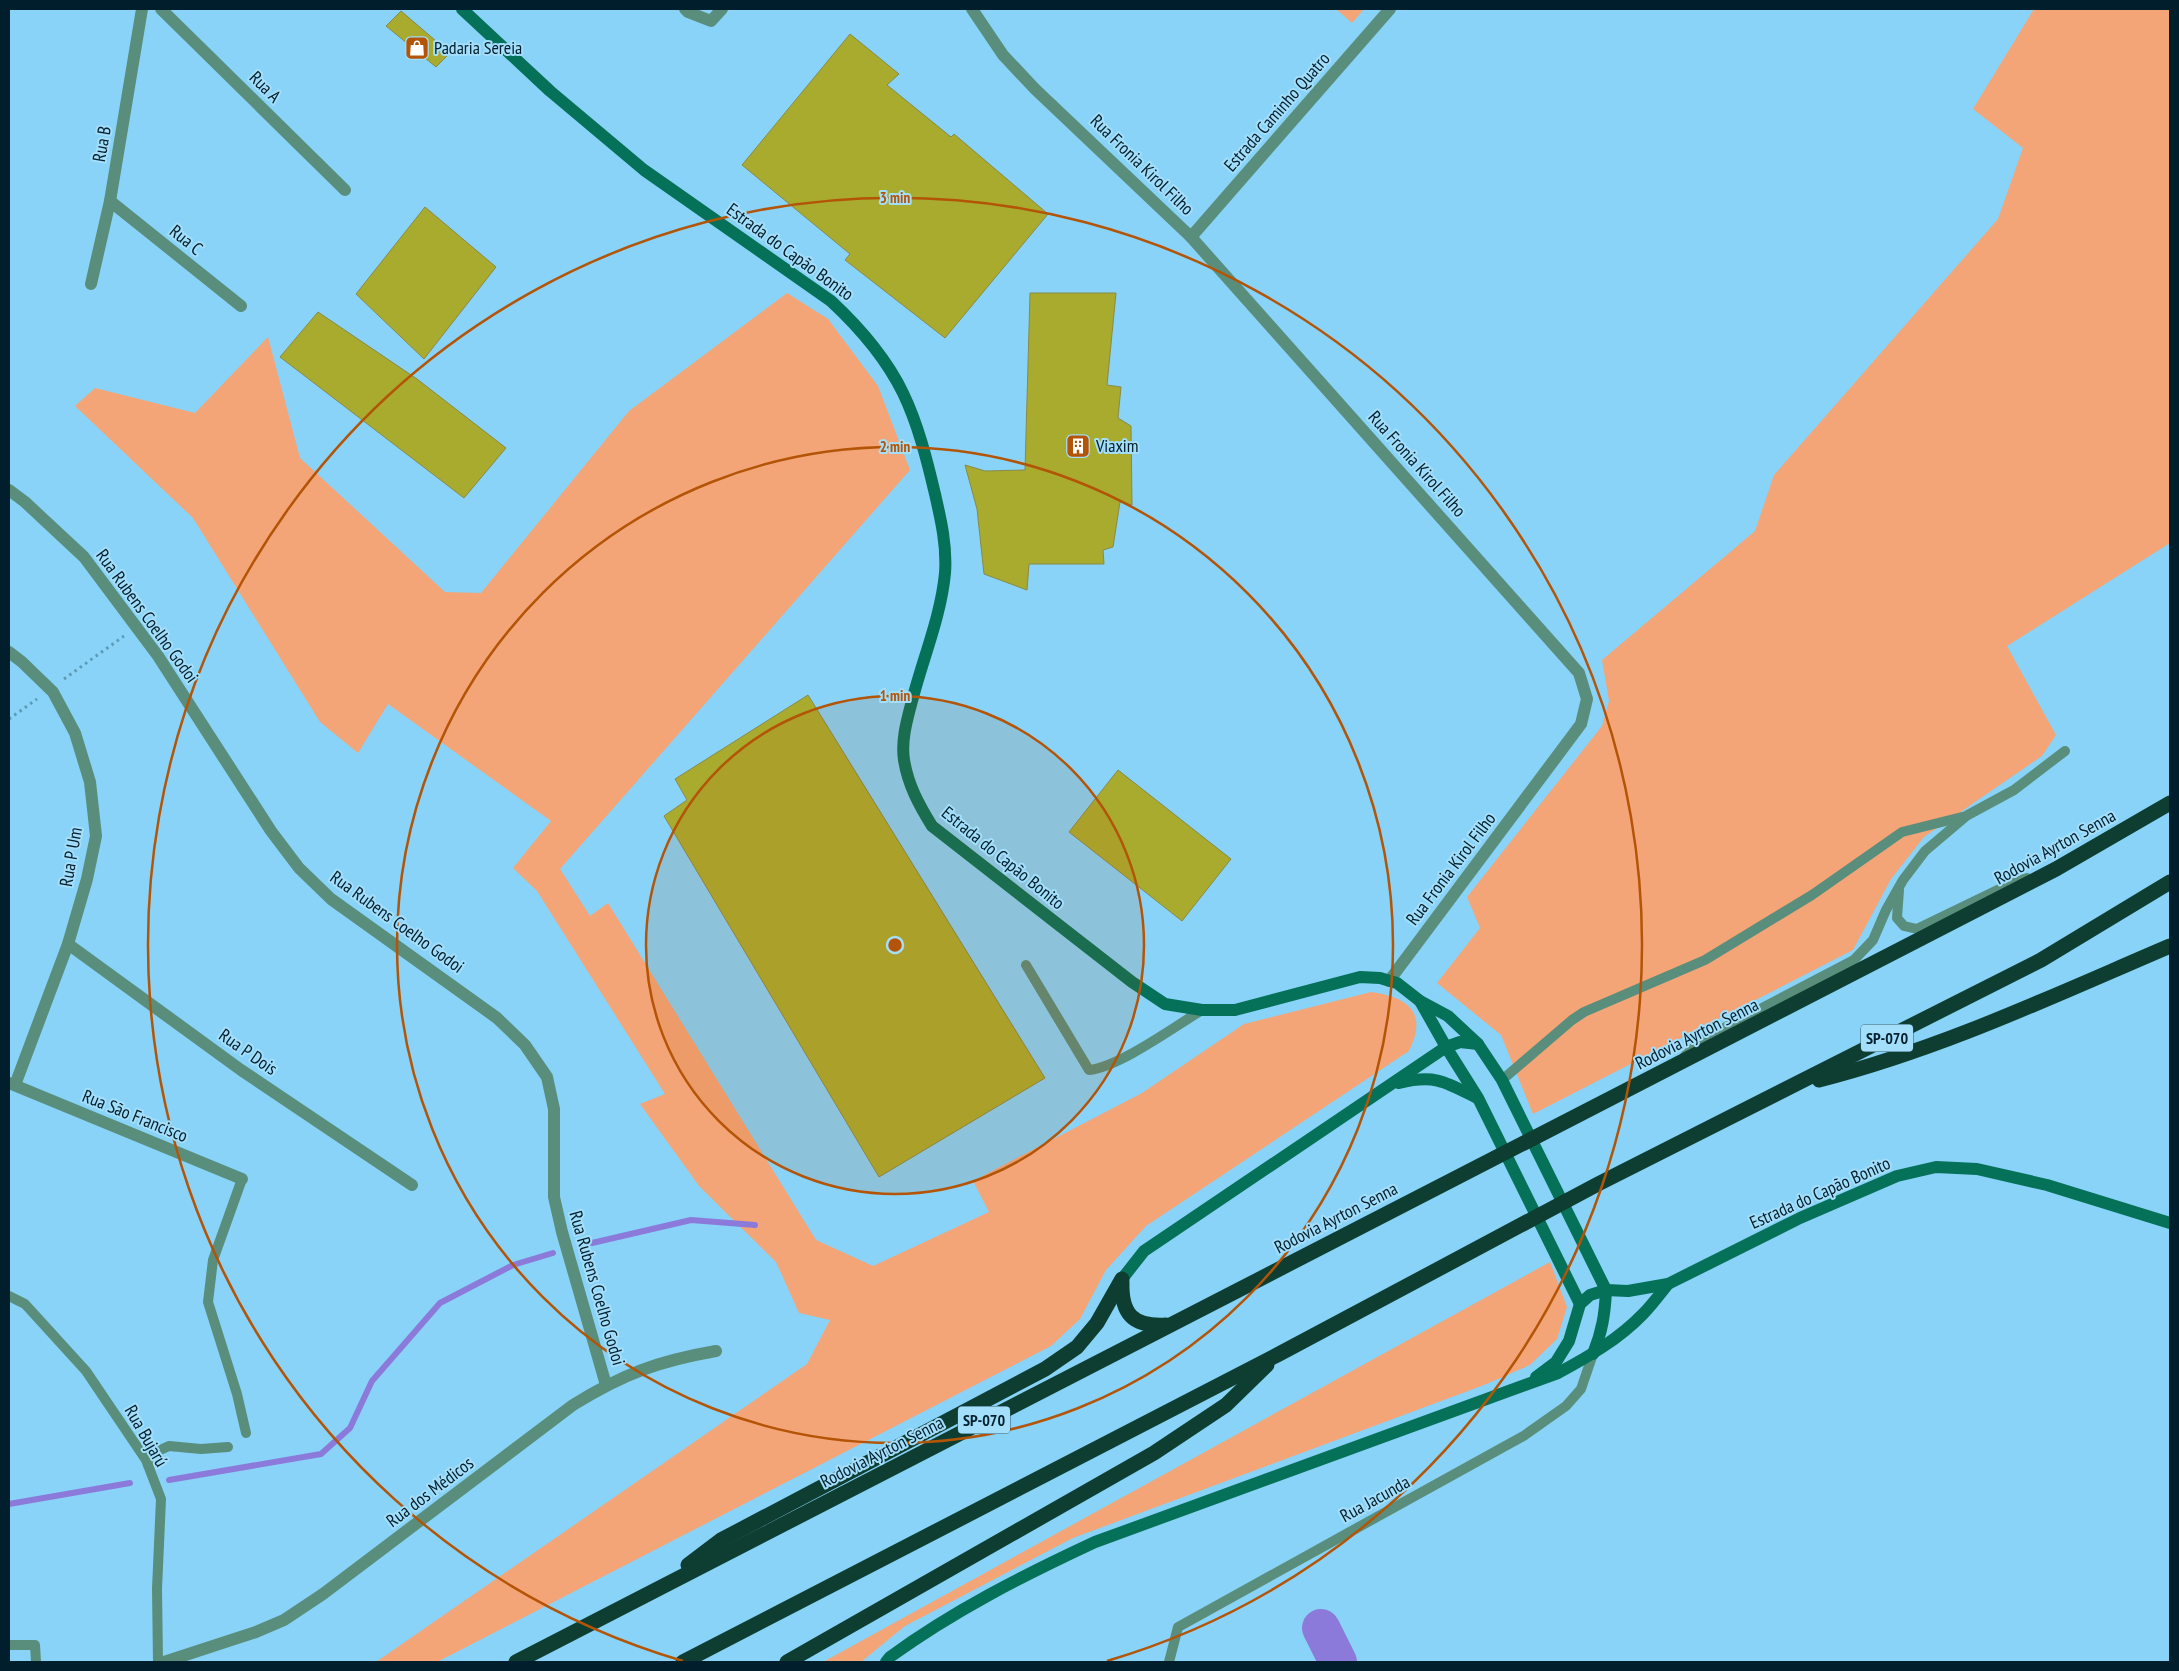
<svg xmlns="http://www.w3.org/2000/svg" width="2179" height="1671" viewBox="0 0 2179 1671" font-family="'PT Sans Narrow',sans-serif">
	<rect width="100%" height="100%" fill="#88d3f7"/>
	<g fill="#f4a577">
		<path d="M1336,9H1364L1352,23Z"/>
		<path d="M2034,9H2170V543L2007,646L2056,735L2042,756L1924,837L1891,879L1853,950L1533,1114L1501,1035L1437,983L1480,928L1467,897L1602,726L1609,701L1602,660L1755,531L1774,475L1998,219L2023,148L1973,109Z"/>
		<path d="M787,293L828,319L878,386L910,470L560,869L590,916L608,903L816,1240L873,1266L989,1212L973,1181L1142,1093L1244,1024L1371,992C1387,994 1413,1000 1416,1020C1418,1031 1413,1042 1409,1051L1146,1226L1106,1270L1080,1319L1051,1346L437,1662H376L807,1364L830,1320L799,1313L776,1262L699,1186L640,1104L665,1094L537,891L513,868L551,821L388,704L358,753L320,722L193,518L75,406L95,388L195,413L268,337L300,458L445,592L481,593L629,411Z"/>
		<path d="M1550,1262L1567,1307L1557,1339L1530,1365L1484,1385L1073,1538L905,1626L861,1662H823Z"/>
	</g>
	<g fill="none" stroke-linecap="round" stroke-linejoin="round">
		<g stroke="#8c7ada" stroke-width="6">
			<path d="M592,1243L691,1220L755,1225"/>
			<path d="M169,1480L321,1454L350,1428L372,1381L440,1303L513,1265L553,1253"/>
			<path d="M9,1504L130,1483"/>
		</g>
		<path stroke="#8c7ada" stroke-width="38" d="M1321,1628L1338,1662"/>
	</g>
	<g fill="#a9ab2f" stroke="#898a47">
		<path d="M401,11L450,53L436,67L386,26Z"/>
		<path d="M850,34L899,74L887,85L951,137L954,134L1048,214L945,338L845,260L850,254L742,165Z"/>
		<path d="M425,207L496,267L424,359L356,294Z"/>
		<path d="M1030,293H1116L1107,385L1121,387L1118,418L1131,426L1132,505L1120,502L1113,547L1103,550L1104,564H1029L1027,590L984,574L977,509L965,465L985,471L1025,470Z"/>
		<path d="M318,312L417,379L506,448L464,498L280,357Z"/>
		<path d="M808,695L1045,1078L879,1177L664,816L687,800L675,779Z"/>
		<path d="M1118,770L1231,859L1182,921L1069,832Z"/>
	</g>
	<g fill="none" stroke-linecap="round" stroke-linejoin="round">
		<g stroke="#5d9ab6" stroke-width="3" stroke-dasharray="2.5 4" stroke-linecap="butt">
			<path d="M64,679L124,636"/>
			<path d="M9,719L37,699"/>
		</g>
		<g stroke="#5a8e7c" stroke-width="10">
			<path d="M1899,890L1897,918L1904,926L1917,929L2010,884L2027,878"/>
			<path d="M1026,965L1089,1070C1119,1067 1174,1027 1202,1010"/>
			<path d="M1685,1056L1703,1039L1854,960L1873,940L1886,910L1903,880L1925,851L1964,818"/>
			<path d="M1502,1080L1572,1020L1584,1012L1705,960L1812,895L1902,832L1966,816L2014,790L2065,751"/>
			<path d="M242,1179L213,1260L208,1302L237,1394L246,1433"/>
			<path d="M9,1296L25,1304L86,1371L146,1460L161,1499L157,1589L158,1662"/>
			<path d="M148,1465L158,1451L169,1446L201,1449L228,1447"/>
			<path d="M9,1645H35L36,1662"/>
			<path d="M1169,1662L1178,1627L1525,1435L1566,1406L1581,1389L1593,1354"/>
		</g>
		<g stroke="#5a8e7c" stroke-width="12">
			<path d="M161,9L345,190"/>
			<path d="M685,9L688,12L711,21L722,9"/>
			<path d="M972,9L1003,55L1035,89L1191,237L1579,673L1587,699L1581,724L1389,981"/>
			<path d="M110,201L241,306"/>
			<path d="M1191,237L1390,9"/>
			<path d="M91,284L110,201L142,9"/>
			<path d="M9,490L25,502L84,557L158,656L271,831L299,868L331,899L497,1018L525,1045L547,1077L554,1109V1197L562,1232L606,1385"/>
			<path d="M9,652L22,662L53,692L75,733L90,782L96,836L87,879L68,944L15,1085"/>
			<path d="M68,944L241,1070L412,1185"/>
			<path d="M9,1083L242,1179"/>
			<path d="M164,1662L256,1632L284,1620L323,1594L573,1405C623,1374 658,1361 716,1351"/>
		</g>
		<g stroke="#057158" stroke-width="12">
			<path d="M462,9L550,91L644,170L831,301C859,327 886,358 903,393C918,424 927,460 935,494C941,520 947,546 945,573C941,616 923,658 912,701C907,720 901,740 904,760C908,785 919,805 932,826L1132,982L1165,1004L1202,1010H1235L1360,977L1380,978L1397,983L1420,1001L1448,1016L1478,1044L1502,1080L1606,1290C1605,1314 1602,1332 1593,1354"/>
			<path d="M1420,1001L1446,1047L1478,1098L1580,1304"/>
			<path d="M1399,1083C1435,1074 1446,1082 1477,1098"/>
			<path d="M1122,1279L1144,1251L1446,1047L1460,1042L1478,1044"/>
			<path d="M1536,1377L1556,1362L1569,1341L1580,1304L1590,1295L1606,1290L1628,1291L1668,1284L1800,1218L1897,1176L1936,1167L1977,1169L2047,1185L2170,1223"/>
			<path d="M886,1662L890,1657C953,1611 1024,1575 1095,1542L1558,1373C1588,1357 1619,1339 1643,1314C1652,1305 1660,1294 1668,1284"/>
		</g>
		<g stroke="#0e3e31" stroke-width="15">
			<path d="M1819,1080C1941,1049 2055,995 2170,946"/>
			<path d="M1122,1282C1121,1314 1133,1327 1166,1325"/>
			<path d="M688,1565L721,1540L1045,1369L1077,1347L1097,1323L1122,1279"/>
			<path d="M516,1662L2056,869L2170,803"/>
			<path d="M683,1662L1279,1354L1598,1184L2041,960L2170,882"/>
			<path d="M787,1662L1154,1453L1226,1405L1267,1365"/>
		</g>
	</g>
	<circle cx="895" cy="945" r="249" fill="#b35407" fill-opacity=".12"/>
	<g fill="none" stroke="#b35407" stroke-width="2.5">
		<circle cx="895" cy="945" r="249"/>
		<circle cx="895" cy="945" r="498"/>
		<path d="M683 1661A747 747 0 1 1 1107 1661"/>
	</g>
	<defs>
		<g id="shop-square" transform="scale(1.25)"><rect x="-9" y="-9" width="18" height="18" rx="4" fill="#b35407" stroke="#a3defb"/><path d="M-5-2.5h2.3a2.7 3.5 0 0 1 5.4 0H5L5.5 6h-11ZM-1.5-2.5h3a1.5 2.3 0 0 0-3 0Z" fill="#fff"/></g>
		<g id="building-square" transform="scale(1.25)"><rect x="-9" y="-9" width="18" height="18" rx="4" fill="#b35407" stroke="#a3defb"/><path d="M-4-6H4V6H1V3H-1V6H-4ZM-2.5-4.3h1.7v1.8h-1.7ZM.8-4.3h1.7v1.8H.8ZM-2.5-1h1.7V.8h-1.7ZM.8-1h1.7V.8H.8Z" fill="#fff"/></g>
	</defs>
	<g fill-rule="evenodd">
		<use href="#shop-square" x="417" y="48"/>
		<use href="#building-square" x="1078" y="446"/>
	</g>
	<g text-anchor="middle" stroke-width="4" stroke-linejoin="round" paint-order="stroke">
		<g fill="#a3defb" stroke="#315869" stroke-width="1">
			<rect x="1861" y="1024.5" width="52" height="27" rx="4"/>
			<rect x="958" y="1406.5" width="52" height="27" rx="4"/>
		</g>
		<g font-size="16" font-weight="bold" fill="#001e2b">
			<text x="1887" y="1044">SP-070</text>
			<text x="984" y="1426">SP-070</text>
		</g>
		<g font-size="18" fill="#001e2b" stroke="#a3defb" text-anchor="start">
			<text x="434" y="54">Padaria Sereia</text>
			<text x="1096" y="452">Viaxim</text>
		</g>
		<g font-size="18" fill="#001e2b" stroke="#a3defb">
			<text transform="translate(265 87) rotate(45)" y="6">Rua A</text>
			<text transform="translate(1277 112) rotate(-49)" y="6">Estrada Caminho Quatro</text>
			<text transform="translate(102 144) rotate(-80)" y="6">Rua B</text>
			<text transform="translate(1142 165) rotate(44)" y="6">Rua Fronia Kirol Filho</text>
			<text transform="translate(186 240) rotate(39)" y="6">Rua C</text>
			<text transform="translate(790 252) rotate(36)" y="6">Estrada do Capão Bonito</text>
			<text transform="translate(1417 464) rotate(48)" y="6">Rua Fronia Kirol Filho</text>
			<text transform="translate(147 616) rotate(54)" y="6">Rua Rubens Coelho Godoi</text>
			<text transform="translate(2055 847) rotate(-29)" y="6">Rodovia Ayrton Senna</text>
			<text transform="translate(71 857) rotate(-80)" y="6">Rua P Um</text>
			<text transform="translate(1003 858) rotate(39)" y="6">Estrada do Capão Bonito</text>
			<text transform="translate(1451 869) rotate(-53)" y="6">Rua Fronia Kirol Filho</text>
			<text transform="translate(397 922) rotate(36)" y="6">Rua Rubens Coelho Godoi</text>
			<text transform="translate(1697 1034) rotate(-27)" y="6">Rodovia Ayrton Senna</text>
			<text transform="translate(248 1052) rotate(35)" y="6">Rua P Dois</text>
			<text transform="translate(135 1116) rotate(22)" y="6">Rua São Francisco</text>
			<text transform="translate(1820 1193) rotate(-24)" y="6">Estrada do Capão Bonito</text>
			<text transform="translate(1336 1218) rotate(-27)" y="6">Rodovia Ayrton Senna</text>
			<text transform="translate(597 1288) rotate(74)" y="6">Rua Rubens Coelho Godoi</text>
			<text transform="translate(146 1436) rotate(60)" y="6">Rua Bujarú</text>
			<text transform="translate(882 1452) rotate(-27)" y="6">Rodovia Ayrton Senna</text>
			<text transform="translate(430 1492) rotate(-37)" y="6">Rua dos Médicos</text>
			<text transform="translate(1375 1499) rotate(-29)" y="6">Rua Jacunda</text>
		</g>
	</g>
	<circle cx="895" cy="945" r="8" fill="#b35407" stroke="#a3defb" stroke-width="2.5"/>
	<g font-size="15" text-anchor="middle" font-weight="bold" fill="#b35407" stroke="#a3defb" stroke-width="4" stroke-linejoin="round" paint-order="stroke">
		<text x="895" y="203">3 min</text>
		<text x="895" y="452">2 min</text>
		<text x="895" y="701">1 min</text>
	</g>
	<rect width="2179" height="1671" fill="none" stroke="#001e2b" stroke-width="20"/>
</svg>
